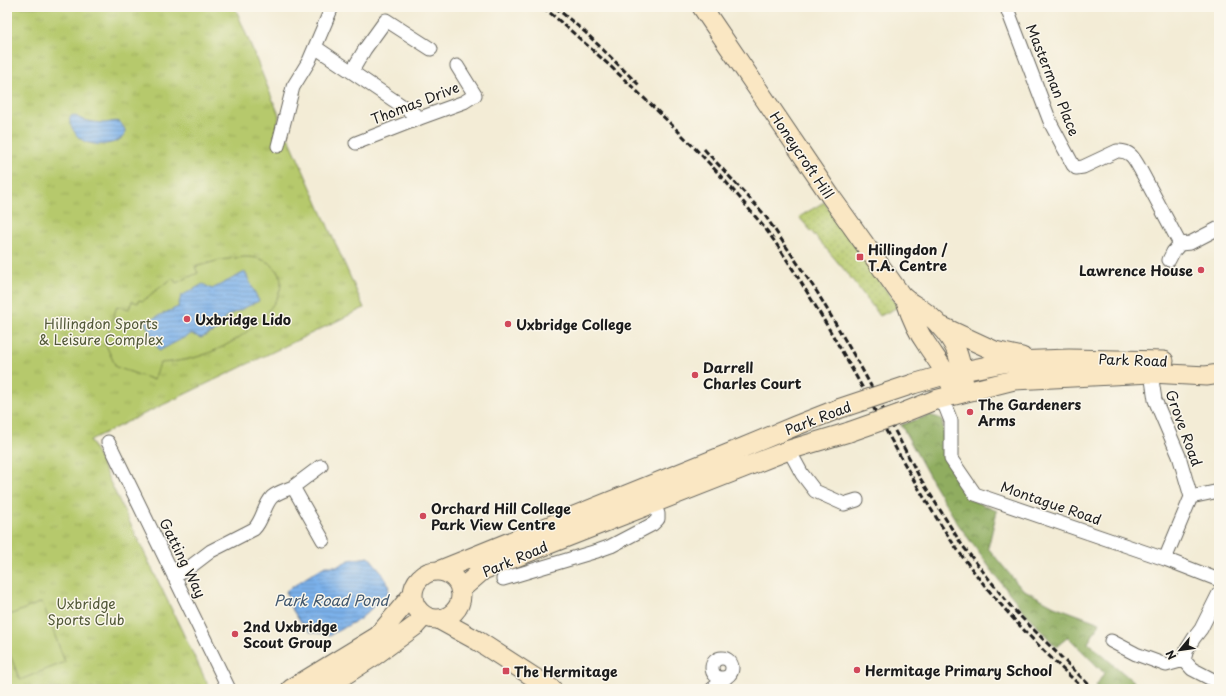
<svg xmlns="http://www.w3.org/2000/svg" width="1226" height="696" viewBox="0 0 1226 696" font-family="'Playpen Sans',sans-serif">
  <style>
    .grass { fill: url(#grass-tufts); stroke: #697244 }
    .forest { fill: url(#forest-crowns); stroke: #56643e }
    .garden { fill: url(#garden-dots); stroke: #697244 }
    .pitch { fill: #b6c96c; stroke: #697244 }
    .water { fill: url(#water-rules); stroke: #4c6683 }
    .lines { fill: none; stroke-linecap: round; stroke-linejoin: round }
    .street-casing { stroke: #67655d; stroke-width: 15 }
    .secondary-casing { stroke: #67655d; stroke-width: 21 }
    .street { stroke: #fff; stroke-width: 13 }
    .secondary { stroke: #fae7c3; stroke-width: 19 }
    .rail { stroke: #1c1c1c; stroke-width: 3; stroke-dasharray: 6 3; stroke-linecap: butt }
    .secondary-bridge-casing { stroke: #67655d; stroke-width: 21; stroke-linecap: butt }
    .secondary-bridge { stroke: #fae7c3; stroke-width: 19 }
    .poi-dot { fill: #d1495b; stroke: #fbf7ec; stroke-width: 1.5 }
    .labels { text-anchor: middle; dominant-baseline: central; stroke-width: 3; stroke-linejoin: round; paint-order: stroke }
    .street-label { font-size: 14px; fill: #1c1c1c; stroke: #fbf7ec }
    .poi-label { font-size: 14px; font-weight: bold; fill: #1c1c1c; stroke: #fbf7ec; text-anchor: start }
    .park-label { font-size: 14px; fill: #525938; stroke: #fbf7ec }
    .water-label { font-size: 15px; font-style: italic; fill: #42586e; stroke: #fbf7ec }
  </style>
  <defs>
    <pattern id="grass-tufts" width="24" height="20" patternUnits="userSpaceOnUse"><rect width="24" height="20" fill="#b6c96c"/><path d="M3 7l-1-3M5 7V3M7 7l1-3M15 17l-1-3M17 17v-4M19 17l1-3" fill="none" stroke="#9cac5d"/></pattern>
    <pattern id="forest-crowns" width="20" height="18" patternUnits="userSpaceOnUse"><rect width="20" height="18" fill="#90ad60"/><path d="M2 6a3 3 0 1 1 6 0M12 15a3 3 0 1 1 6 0" fill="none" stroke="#758c4e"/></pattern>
    <pattern id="garden-dots" width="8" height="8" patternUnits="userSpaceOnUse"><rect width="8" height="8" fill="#b6c96c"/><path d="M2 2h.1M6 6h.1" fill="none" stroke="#9cac5d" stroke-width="1.8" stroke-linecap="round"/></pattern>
    <pattern id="water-rules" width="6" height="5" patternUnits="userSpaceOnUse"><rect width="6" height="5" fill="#7bb1ea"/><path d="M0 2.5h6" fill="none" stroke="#648fbd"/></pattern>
  </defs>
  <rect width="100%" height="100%" fill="#fbf7ec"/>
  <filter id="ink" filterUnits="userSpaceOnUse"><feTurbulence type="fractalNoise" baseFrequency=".025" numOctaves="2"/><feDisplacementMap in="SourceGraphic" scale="8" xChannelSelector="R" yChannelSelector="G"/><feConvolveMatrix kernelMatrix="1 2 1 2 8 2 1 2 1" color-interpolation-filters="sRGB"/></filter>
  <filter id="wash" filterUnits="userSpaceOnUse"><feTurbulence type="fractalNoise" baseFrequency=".012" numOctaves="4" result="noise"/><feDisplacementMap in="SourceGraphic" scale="16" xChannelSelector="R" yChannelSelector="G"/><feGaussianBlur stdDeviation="0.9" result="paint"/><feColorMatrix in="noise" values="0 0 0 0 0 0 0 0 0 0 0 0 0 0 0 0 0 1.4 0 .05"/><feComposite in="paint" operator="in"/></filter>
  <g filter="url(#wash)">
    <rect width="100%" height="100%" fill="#f3ecd6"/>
    <!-- grass -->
    <path class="grass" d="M7,7h228l44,108 -2,21 12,2 75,170 -274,132 120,249h-203z"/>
    <!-- forest -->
    <path class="forest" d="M930,415l12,4 6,43 21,37 28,12 -9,37 33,40 33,18 46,17 -12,20 54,46h-42l-4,-3 8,-13 -36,-36 -12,10 -29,-32 -29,-36 -40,-55 -25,-41 -32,-58z"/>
    <!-- garden -->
    <path class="garden" d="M824,202l74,105 -18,9 -33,-43 -48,-56z"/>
    <!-- pitch -->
    <path class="pitch" d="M244,257c12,0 22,2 31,11 22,23 -22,61 -40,72 -25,15 -46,21 -75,23l-6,17 -38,-13 -11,-24 12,-37 12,3 3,-8 6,2 1,-3 4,1 12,-10 18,-13 3,5 22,-10 -3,-6 25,-7z
      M42,602l23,60 -45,18 -13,-33v-31z"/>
    <!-- water -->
    <path class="water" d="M73,115c4,1 5,3 8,4 5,2 18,4 23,4 6,0 10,-3 16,-1 1,2 4,5 5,8 2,12 -22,16 -31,14 -8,-1 -16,-5 -20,-13 -3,-5 -5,-8 -4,-14z
      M245,272l14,29 -34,16 -3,11 -21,10 -10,-4 -32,17 -14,-29 33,-15 3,-11 22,-12 9,5z
      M369,557l11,13 9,15 -1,8 -28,26 -30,16 -20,-3 -11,-12 -9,-14 -4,-15 21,-14 18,-11h13l11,-6z"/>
  </g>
  <g filter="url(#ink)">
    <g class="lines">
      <!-- street casing -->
      <g class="street-casing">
        <path id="street" d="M1008,7v4l43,113 22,41 3,3 7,-1 34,-16c13,-1 17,7 23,18l40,75
          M315,47l105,71
          M352,71l13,-22 21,-29 45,29
          M356,143l64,-25 44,-16 11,-7 -18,-29
          M278,146l15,-59 16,-26 23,-54
          M1169,260l4,-8 7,-8 10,-1 29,-15
          M1151,373l4,27 24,56 12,41 -26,62
          M935,400l10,6 6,15v38l24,35 190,65 54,21
          M108,442l5,9 116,238
          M789,450l13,24 13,17 29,13 13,-4
          M293,487l28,-21
          M1191,497l28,-6
          M174,577l12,-7 25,-19 43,-22c9,-9 10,-24 18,-32 6,-5 14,-7 21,-10l30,53
          M503,579l94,-28 14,-5 42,-22 5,-5v-5l-4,-11
          M1219,593l-18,36 -7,9 -7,11 -3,11 8,9 27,14
          M1111,641l25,13 30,11 18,-5
          M712 668a10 10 0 1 1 20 0a10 10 0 1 1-20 0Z
          M712,689l15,-12"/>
      </g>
      <!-- secondary casing -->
      <g class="secondary-casing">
        <path id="secondary" d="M702,7l129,190 70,98c7,8 17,11 25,18 13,10 27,26 32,42 4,12 5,25 7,37
          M906,301c5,16 11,30 21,44 9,14 19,25 24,40
          M941,326l54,25 27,6
          M913,384l35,-10 65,-13 56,-2 95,2
          M900,414l35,-14 79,-20 137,-7 55,3 13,-2
          M413 595a24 24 0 1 1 48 0a24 24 0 1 1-48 0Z
          M438,571l292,-118 65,-27 43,-17
          M460,590l23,-20 288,-113 18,-7 60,-18
          M438,619l40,22 74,48
          M291,689l87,-53 34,-41
          M323,689l51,-33 41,-30 9,-10"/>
      </g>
      <!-- street -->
      <use href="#street" class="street"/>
      <!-- secondary -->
      <use href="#secondary" class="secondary"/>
      <!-- rail -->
      <path class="rail" d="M543,7c47,39 90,80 133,122 27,27 53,55 77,85 8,9 15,18 22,28 31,46 59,95 86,143 31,56 60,112 96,164 37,52 80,97 127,140
        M555,7l30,25 55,54
        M704,149l60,65 53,78 45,77 58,109 42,67 50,63 81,81"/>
      <!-- secondary-bridge casing -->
      <g class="secondary-bridge-casing">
        <path id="secondary-bridge" d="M838,409l75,-25
          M849,432l51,-18"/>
      </g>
      <!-- secondary-bridge -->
      <use href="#secondary-bridge" class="secondary-bridge"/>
    </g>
  </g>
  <!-- markers -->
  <g class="poi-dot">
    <rect x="856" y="253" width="8" height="8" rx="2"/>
    <circle cx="1201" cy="270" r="4"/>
    <circle cx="187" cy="319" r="4"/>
    <circle cx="508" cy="324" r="4"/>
    <circle cx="695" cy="375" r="4"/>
    <circle cx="970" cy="412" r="4"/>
    <circle cx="423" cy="516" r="4"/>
    <circle cx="235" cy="634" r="4"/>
    <circle cx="857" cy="670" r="4"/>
    <rect x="502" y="667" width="8" height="8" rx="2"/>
  </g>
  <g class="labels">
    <!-- street labels -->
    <g class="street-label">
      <text transform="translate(1053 80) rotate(68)">Masterman Place</text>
      <text transform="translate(415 103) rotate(-21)">Thomas Drive</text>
      <text transform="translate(802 155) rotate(56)">Honeycroft Hill</text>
      <text transform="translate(1133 360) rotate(2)">Park Road</text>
      <text transform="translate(818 418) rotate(-21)">Park Road</text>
      <text transform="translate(1184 428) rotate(70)">Grove Road</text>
      <text transform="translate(1051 503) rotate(19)">Montague Road</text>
      <text transform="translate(183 558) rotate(64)">Gatting Way</text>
      <text transform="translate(515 559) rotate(-23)">Park Road</text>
    </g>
    <!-- poi labels -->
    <g class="poi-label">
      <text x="868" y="249">Hillingdon /<tspan x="868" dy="16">T.A. Centre</tspan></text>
      <text x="1193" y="270" text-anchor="end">Lawrence House</text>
      <text x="195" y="319">Uxbridge Lido</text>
      <text x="516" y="324">Uxbridge College</text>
      <text x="703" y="367">Darrell<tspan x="703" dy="16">Charles Court</tspan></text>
      <text x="978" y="404">The Gardeners<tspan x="978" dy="16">Arms</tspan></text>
      <text x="431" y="508">Orchard Hill College<tspan x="431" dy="16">Park View Centre</tspan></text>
      <text x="243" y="626">2nd Uxbridge<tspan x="243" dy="16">Scout Group</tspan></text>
      <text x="865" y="670">Hermitage Primary School</text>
      <text x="514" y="671">The Hermitage</text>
    </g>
    <!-- park labels -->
    <g class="park-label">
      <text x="101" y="323">Hillingdon Sports<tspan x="101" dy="16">&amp; Leisure Complex</tspan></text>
      <text x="86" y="603">Uxbridge<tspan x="86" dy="16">Sports Club</tspan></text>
    </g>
    <!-- water labels -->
    <g class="water-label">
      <text x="331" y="599">Park Road Pond</text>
    </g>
  </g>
  <!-- margin -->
  <rect width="1226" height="696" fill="none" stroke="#fbf7ec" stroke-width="24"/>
  <!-- north arrow -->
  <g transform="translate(1180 650) rotate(241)" stroke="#fbf7ec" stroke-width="3" paint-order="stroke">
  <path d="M0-3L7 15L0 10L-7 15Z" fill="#1c1c1c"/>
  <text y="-6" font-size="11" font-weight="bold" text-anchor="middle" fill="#1c1c1c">N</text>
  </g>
</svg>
